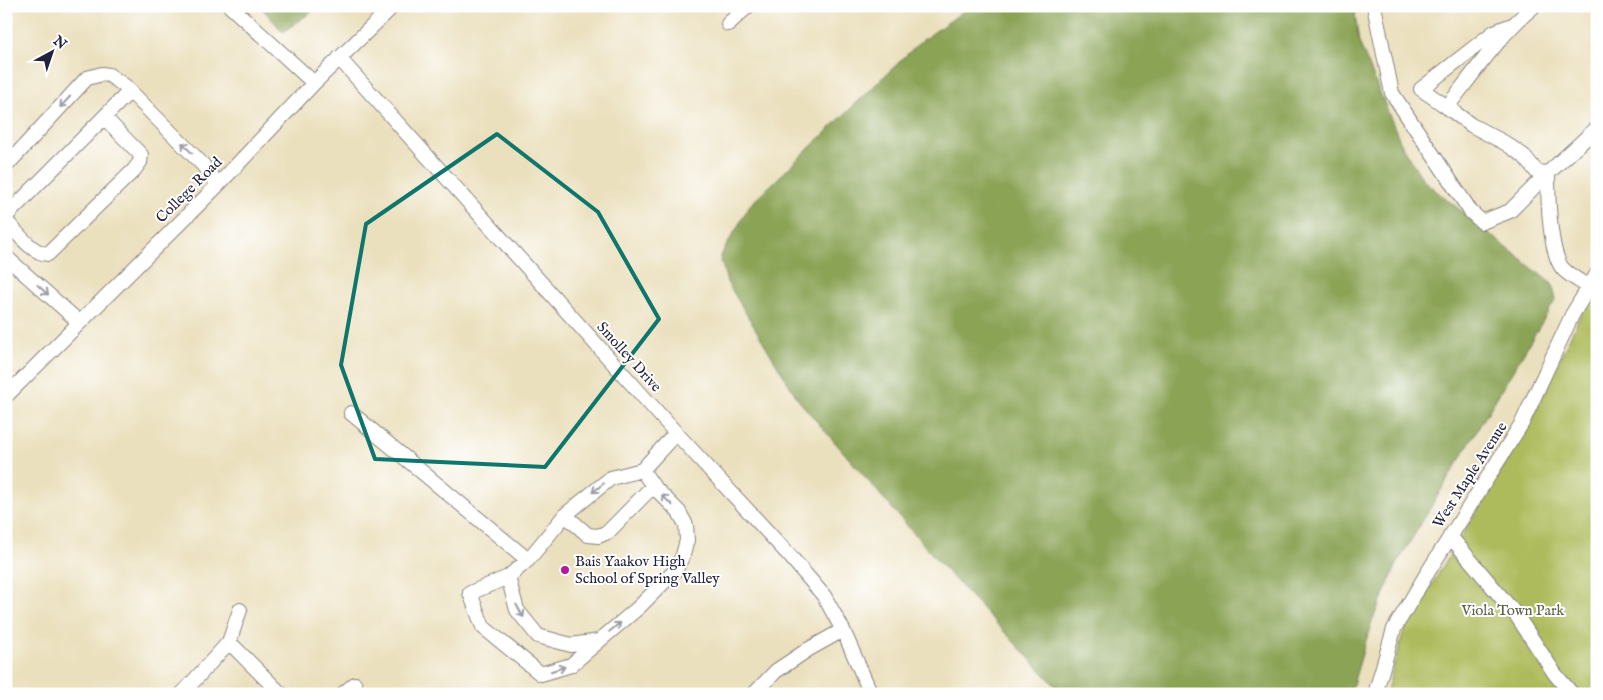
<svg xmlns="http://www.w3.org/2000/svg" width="1603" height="700" viewBox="0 0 1603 700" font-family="'IM FELL English',serif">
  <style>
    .green { fill: #aebb5c; stroke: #686e4c }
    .forest { fill: #8aa354; stroke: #566248 }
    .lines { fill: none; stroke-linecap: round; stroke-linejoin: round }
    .minor-casing { stroke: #86817c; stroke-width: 16 }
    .minor { stroke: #fff; stroke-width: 14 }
    .oneway { stroke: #9c9ca7 }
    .marked { fill: none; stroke: #0f766e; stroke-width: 4; stroke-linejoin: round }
    .poi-dot { fill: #b5179e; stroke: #fff; stroke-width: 2 }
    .labels { text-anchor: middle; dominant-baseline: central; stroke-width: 4; stroke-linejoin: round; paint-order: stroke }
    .street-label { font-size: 15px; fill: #22223b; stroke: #fff }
    .poi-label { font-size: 15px; fill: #22223b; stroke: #fff; text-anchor: start }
    .park-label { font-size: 15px; fill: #5a5f48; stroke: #fff }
  </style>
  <rect width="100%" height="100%" fill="#fff"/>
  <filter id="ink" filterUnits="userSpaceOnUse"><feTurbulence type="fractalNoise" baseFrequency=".02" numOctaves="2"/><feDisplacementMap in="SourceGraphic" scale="10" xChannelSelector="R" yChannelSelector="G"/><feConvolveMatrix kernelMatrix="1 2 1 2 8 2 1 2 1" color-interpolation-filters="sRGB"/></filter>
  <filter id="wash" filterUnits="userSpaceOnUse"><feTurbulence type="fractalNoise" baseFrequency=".0096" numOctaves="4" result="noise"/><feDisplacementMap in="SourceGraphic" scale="20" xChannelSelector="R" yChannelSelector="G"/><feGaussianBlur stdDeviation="1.12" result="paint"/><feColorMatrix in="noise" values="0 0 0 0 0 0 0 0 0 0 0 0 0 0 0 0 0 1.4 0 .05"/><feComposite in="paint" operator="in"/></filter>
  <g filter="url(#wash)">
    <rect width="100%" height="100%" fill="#ebe0be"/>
    <!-- green -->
    <path class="green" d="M1597,279v415h-211l18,-64 125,-204z"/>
    <!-- forest -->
    <path class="forest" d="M260,6h99l-3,3 -39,-1 -34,24z
      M971,6h383l5,36 44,106 21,33 128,103 4,15 -158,263 -26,59 -22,73h-287l-120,-127 -144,-166 -72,-119 -7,-25 30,-52 170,-163z"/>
  </g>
  <g filter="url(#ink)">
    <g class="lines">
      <!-- minor casing -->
      <g class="minor-casing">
        <path id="minor" d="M230,6l84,77
          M1374,6l18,87 79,119 11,10 28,-11 38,-38
          M1534,6c-34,28 -60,67 -87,101l24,18 34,18 19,13 13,16 11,1
          M728,24l20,-18
          M339,58l337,375 113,122 35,41 19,34 28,64
          M1447,107l-26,-18 73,-57 18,-7
          M6,166l81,-88 15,-4 7,1 16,11 78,79 15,20
          M6,216l124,-125
          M6,221c11,11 26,33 42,33l86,-84 6,-8 1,-7 -37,-38
          M6,257l73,65
          M1589,287c-8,-5 -19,-11 -26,-18 -14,-16 -15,-75 -15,-96l49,-45
          M6,396l212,-211 96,-102 79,-77
          M351,413l177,147
          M642,470l11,16 26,26 7,13 1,15 -4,15 -8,16 -37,37 -39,33 -28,4 -33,-9 -21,-26 -9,-33 20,-17 37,-45 46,-37 31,-8 34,-37
          M565,515l23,20 10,1 10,-4 45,-46
          M1450,536l67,80 38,58 17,20
          M508,577l-38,16 13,34 58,47 30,-9 28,-24
          M229,642l52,52
          M182,694l47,-52 11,-32
          M343,694l12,-10
          M754,694l22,-23 33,-22 34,-19
          M1375,694l19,-65 32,-54 96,-152 50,-108 25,-41"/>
      </g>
      <!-- minor -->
      <use href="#minor" class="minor"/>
    </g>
    <!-- one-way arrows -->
    <defs><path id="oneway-shaft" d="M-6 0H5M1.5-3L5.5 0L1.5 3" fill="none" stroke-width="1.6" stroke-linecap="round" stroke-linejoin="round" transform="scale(1.25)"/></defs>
    <g class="oneway">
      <use href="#oneway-shaft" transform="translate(65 102) rotate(133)"/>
      <use href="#oneway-shaft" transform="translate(187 148) rotate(-134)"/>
      <use href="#oneway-shaft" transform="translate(43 290) rotate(42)"/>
      <use href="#oneway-shaft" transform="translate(598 488) rotate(141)"/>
      <use href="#oneway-shaft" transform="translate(667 500) rotate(-136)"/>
      <use href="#oneway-shaft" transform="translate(520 611) rotate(60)"/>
      <use href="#oneway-shaft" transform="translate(615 627) rotate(-39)"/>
      <use href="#oneway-shaft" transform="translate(558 669) rotate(-17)"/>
    </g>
  </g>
  <!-- marked area -->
  <path class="marked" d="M497,134l101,78 61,107 -114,148 -170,-8 -34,-94 25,-141z"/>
  <!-- markers -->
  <circle class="poi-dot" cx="565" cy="570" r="5"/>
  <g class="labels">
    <!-- street labels -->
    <g class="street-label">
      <text transform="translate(189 190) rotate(-45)">College Road</text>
      <text transform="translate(629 357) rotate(48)">Smolley Drive</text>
      <text transform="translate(1470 475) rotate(-57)">West Maple Avenue</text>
    </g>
    <!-- poi labels -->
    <g class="poi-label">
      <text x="575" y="561">Bais Yaakov High<tspan x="575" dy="17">School of Spring Valley</tspan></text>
    </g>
    <!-- park labels -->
    <g class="park-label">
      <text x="1513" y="610">Viola Town Park</text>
    </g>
  </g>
  <!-- margin -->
  <rect width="1603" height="700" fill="none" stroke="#fff" stroke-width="25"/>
  <!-- north arrow -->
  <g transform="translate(52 52) rotate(40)" stroke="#ffffff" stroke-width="4" paint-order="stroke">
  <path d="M0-4L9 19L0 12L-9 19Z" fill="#22223b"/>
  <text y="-8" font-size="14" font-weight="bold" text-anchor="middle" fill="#22223b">N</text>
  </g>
</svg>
